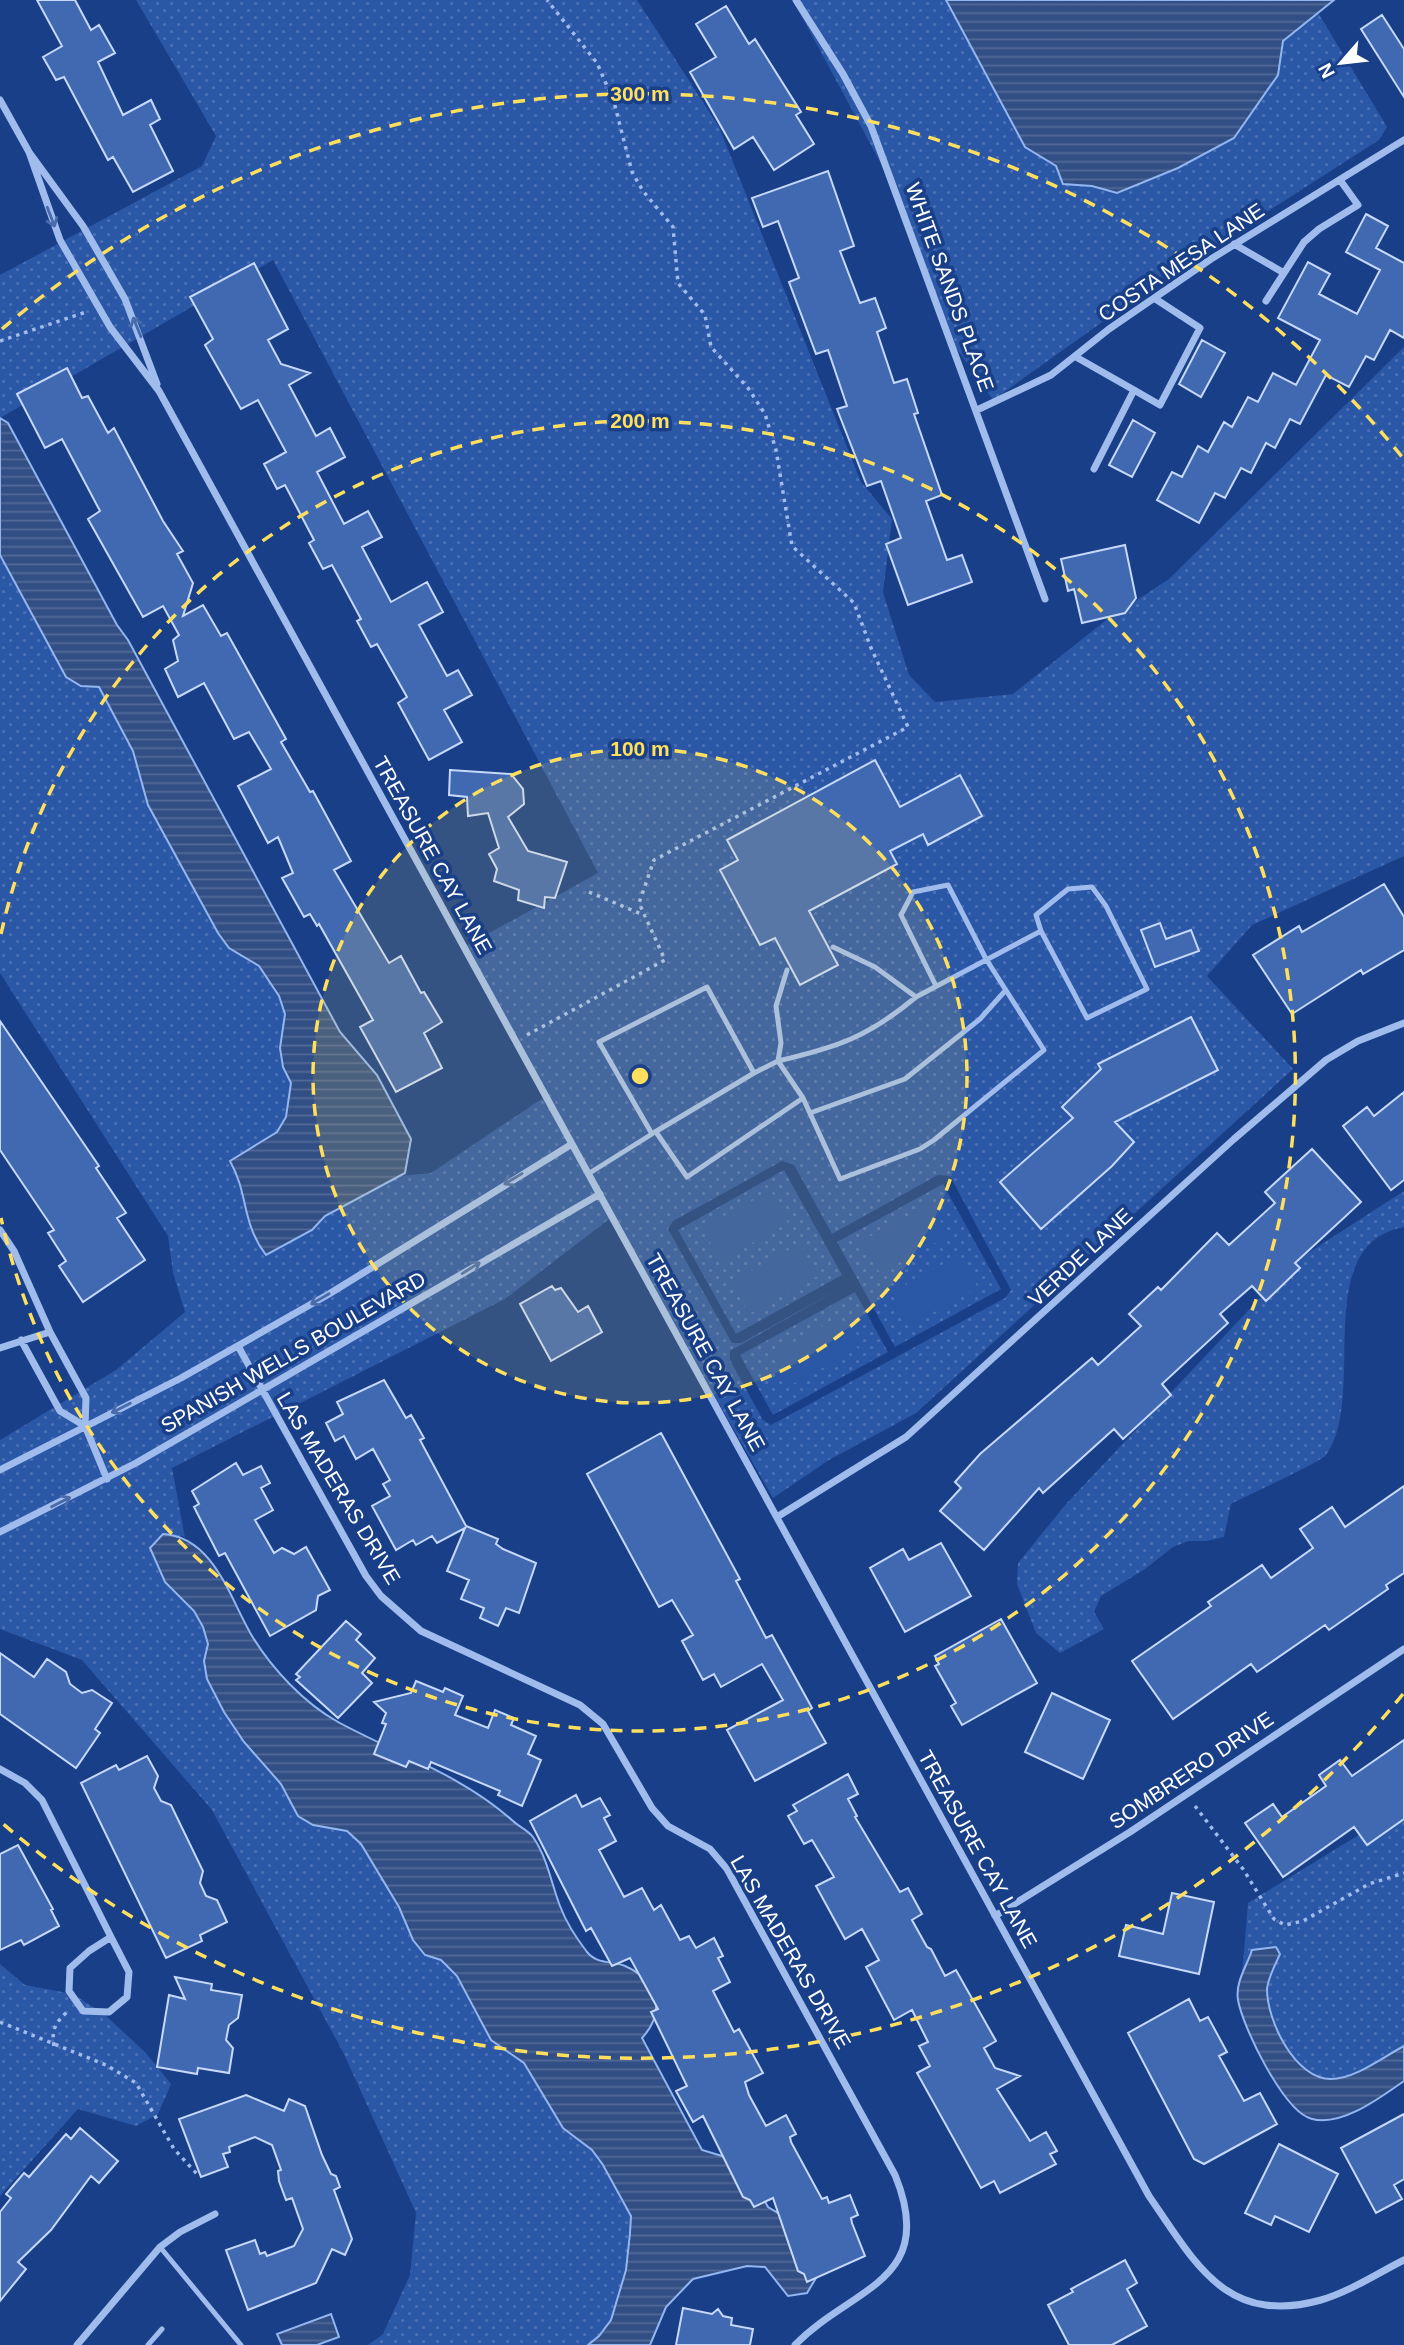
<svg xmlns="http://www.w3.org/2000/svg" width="1404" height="2345" viewBox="0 0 1404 2345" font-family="Arial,sans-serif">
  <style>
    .green { fill: url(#green-dots); fill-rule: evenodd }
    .pitch { fill: #2b57a7 }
    .water { fill: url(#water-rules); stroke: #93b6f0; stroke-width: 2 }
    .building { fill: #4169b2; stroke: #c6d9fa; stroke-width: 2 }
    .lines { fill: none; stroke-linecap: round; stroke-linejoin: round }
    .path { stroke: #a0bced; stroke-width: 3.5; stroke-dasharray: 3.5 5; stroke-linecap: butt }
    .service { stroke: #a0bced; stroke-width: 5 }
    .minor { stroke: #a0bced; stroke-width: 7 }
    .oneway { stroke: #486bab }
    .ring { fill: none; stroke: #ffdf5d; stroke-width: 3.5; stroke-dasharray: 12 9 }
    .labels { text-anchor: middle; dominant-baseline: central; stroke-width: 7; stroke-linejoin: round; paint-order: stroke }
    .street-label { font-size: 21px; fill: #fff; stroke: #183f88 }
    .centre { fill: #ffdf5d; stroke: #183f88; stroke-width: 3.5 }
    .ring-label { font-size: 21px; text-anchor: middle; font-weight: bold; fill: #ffdf5d; stroke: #183f88; stroke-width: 7; stroke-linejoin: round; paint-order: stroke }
  </style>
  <defs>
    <pattern id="green-dots" width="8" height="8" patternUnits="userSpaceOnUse" patternTransform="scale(1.75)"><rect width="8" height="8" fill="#2b57a7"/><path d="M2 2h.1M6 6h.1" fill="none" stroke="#4b70b4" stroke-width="1.8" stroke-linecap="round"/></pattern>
    <pattern id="water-rules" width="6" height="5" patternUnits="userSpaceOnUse" patternTransform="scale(1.75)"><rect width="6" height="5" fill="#324f85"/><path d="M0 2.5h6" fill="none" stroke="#516997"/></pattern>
  </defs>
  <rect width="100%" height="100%" fill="#183f88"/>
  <!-- green -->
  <path class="green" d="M136,0h501l82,127 142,355 31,37 -9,73 26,83 26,27 78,-8 92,-73 64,-42 235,-232v509l-152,69 -45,51 86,93 -377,344 -87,47 -56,38 -161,-281 -107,82 -333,169 13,70 -4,-3 -16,47 29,29 9,16 5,17 -4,17 3,18 26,48 48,57 17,33 15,8 34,6 14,13 38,63 14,33 12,15 16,5 16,16 34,64 33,23 39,65 29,22 11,15 28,51 -1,17 -4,37 -15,50 -12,16 -11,9h-220l15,-11 27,-59 6,-62 -72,-159 -132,-244 -130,-150 -82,-31v-189l116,-70 69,-58 -12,-39 -5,-37 -168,-263v-418l66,122 15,9 17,1 35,64 15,54 70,128 11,15 30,18 20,30 6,18 -5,34 3,19 8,16 -5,34 -9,15 -47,29c19,34 11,61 36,94l46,-25 13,-14 74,-40 32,-3 112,-75 -81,-150 136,-75 -325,-613 -273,158v-143l202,-109 14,-30zM782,1161l12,4 38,69 106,-59 12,1 61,114 -6,8 -234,127 -8,-5 -33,-60v-9l118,-67 -107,59h-9l-64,-114 5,-8z
    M793,0h153l79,147 31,19 7,18 29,2 25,7 61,-25 56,-30 44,-63 5,-34 34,-30 70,116 -8,13 -215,138 -171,122 -46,-65 -47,-136z
    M784,1170l58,105 -106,59 -58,-104z
    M943,1184l58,105 -106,58 -58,-105z
    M1404,1191v36c-96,18 -35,169 -78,228 -5,7 -80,41 -95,49l-7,33 -17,4h-18l-16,6 -28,22 -44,27 -7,16 10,17 -44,24 -24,-20 -19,-49 1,-21 48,-59 228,-242z
    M855,1292l33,60 -115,63 -33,-60z
    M1404,1807v239c-21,11 -49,33 -73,33 -36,0 -64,-58 -64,-89 1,-12 8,-25 12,-36l-27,-4 -10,25 6,-72z
    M0,1964l25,21 48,9 31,20 41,38 26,32 -13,30 -22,12 -58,-17 -78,87z"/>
  <!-- pitch -->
  <path class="pitch" d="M771,1191l17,32 -68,38 -18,-33z
    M931,1203l17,33 -68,37 -18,-32z
    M800,1244l18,32 -69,38 -18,-33z
    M960,1255l18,33 -69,38 -18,-33z
    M840,1316l18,33 -69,37 -17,-32z"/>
  <!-- water -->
  <path class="water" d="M946,0h388l-51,41 -5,34 -44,63 -56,30 -61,25 -25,-7 -29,-2 -7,-18 -31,-19z
    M0,418l8,5 109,202 11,15 212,392 37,43 34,64 -6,34 -80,43 -13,14 -46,25c-25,-33 -17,-60 -36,-94l47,-29 9,-15 5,-34 -8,-16 -3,-19 5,-34 -6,-18 -20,-30 -30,-18 -11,-15 -70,-128 -15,-54 -34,-64 -18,-1 -15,-9 -66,-122z
    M163,1534c51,3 67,65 89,102 20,33 52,67 86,86 59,32 124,53 175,99 6,6 15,9 20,16 15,22 18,46 27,69 6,16 17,33 27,46 11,13 24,8 38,14 34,15 41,46 17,72l60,112 33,10 14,13 19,34 30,18 18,53 -9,15 -19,3 -23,-29 -18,-1 -54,13 -27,28 -16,38h-62l11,-9 12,-16 15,-50 4,-37 1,-17 -28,-51 -11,-15 -29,-22 -39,-65 -33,-23 -34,-64 -16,-16 -16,-5 -12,-15 -14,-33 -38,-63 -14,-13 -34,-6 -15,-9 -17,-32 -37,-42 -20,-30 -17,-33 -3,-18 4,-17 -5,-17 -9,-16 -29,-29 -15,-34z
    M1276,1947l4,7c-5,11 -12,24 -13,35 0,32 28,90 64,90 24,0 52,-22 73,-33v35c-23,16 -62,46 -92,38 -28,-7 -69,-91 -74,-119 -3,-18 9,-34 14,-50z
    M331,2314l8,23 -22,8h-35l-5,-11z"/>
  <!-- building -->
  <path class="building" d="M37,0h38l16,30 8,-5 16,28 -17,9 25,53 28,-15 9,19 -10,6 23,46 -40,21 -20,-35 -5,3 -44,-83 -8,3 -13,-23 19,-11z
    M726,6l23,38 6,-5 46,73 -5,3 18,29 -40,26 -21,-33 -19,12 -44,-77 26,-15 -20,-33z
    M1382,15l22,34v48l-43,-68z
    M828,171l26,75 -14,5 20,52 15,-5 11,30 -9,4 17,51 13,-4 11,34 -4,1 28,81 -16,6 21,59 15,-5 10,27 -64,23 -22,-61 15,-6 -20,-57 -14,5 -30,-77 10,-3 -19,-56 -12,4 -27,-72 10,-4 -21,-57 -15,6 -11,-29z
    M1366,214l22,12 -12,22 28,15v75l-14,-8 -16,30 -8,-4 -17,31 -23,-12 -26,49 -10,-5 -15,29 -9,-5 -15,30 -10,-5 -16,30 -10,-5 -16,30 -42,-23 15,-28 10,5 16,-31 10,6 16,-30 8,5 16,-30 10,5 15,-29 23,12 24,-45 -42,-22 30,-56 22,12 -11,20 38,20 23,-44 -34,-18z
    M254,263l34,66 -20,11 13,24 29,9 -21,12 27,51 14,-8 15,29 -28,15 27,52 24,-13 14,26 -20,10 29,55 36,-20 16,30 -24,13 28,51 11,-6 14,25 -28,15 18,32 -33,18 -31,-57 9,-6 -30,-53 -6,3 -14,-26 4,-2 -29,-54 -9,4 -14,-26 5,-3 -29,-55 -8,4 -13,-25 22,-12 -28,-52 -17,9 -36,-64 8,-6 -23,-42z
    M1202,340l23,13 -24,44 -22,-13z
    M67,368l15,30 6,-2 20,37 6,-5 49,93 20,30 -6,3 16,29 -10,33 20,-11 18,31 6,-3 59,106 -5,3 29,50 3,-1 38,70 -17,9 55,93 12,-7 20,37 3,-1 18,30 -18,11 18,35 -46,24 -36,-65 13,-7 -54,-96 -2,2 -7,-12 -6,3 -22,-39 11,-5 -15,-36 -10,6 -30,-57 33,-17 -22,-37 -15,7 -30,-56 -26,14 -13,-28 13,-8 -5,-21 6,-5 -16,-29 -20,11 -55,-98 12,-8 -38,-72 -17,9 -28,-54z
    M1133,420l22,13 -23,44 -23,-12z
    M1125,545l11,53 -11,15 -43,10 -8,-34 -6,2 -7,-32z
    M875,760l25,47 60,-32 22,41 -54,29 -5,-11 -33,17 7,13 -88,47 29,54 -38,20 -25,-47 -15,7 -40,-75 18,-10 -11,-20z
    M450,770l61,4 12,15 1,15 -16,13 20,34 39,11 -12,36 -10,-1 -1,11 -26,-8 1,-10 -25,-9 3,-12 -8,-15 10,-6 -11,-35 -20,3 -1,-19 -18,-2z
    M1384,884l20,33v33l-41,24 -2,-4 -69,44 -39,-59 46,-29 3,6z
    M1160,923l6,16 25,-9 8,21 -44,16 -14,-37z
    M1191,1017l27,53 -103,52 19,20 -22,24 -71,63 -41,-47 73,-64 -11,-11 39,-38 -3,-5z
    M0,1021l99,145 -3,2 30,45 -9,5 28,42 -62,42 -24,-36 7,-5 -18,-28 6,-3 -54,-80z
    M1404,1092v88l-13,10 -48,-64 24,-19 7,9z
    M1312,1149l49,53 -66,61 5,5 -34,33 -14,-15 -32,28 8,9 -66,61 9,11 -48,44 -9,-10 -71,64 -4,-5 -55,62 -44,-39 21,-23 -6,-6 25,-28 112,-96 6,7 43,-39 -12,-12 29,-27 3,3 56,-57 12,12 46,-42 -10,-11z
    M552,1286l3,4 6,-2 17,24 10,-6 14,26 -51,29 -31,-57z
    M384,1380l22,38 5,-3 13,23 -4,2 46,86 32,13 -2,5 7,5 33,14 -17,50 -13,-5 -8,18 -18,-8 4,-10 -23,-9 8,-19 -22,-9 18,-43 -28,15 -5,-7 -16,9 -3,-5 -17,10 -24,-44 18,-10 -7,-12 7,-4 -17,-31 -17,10 -12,-23 -9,5 -9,-18 17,-9 -6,-12z
    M661,1433l79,146 -4,2 30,57 6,-3 40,73 -4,3 18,32 -71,38 -28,-51 56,-30 -21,-36 -41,23 -7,-13 -11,6 -21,-39 11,-6 -21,-35 -13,7 -72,-133z
    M236,1463l7,12 18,-9 9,17 -9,5 12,22 -18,10 19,33 8,-5 12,6 12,-7 24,43 -12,6 -2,14 -46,26 -45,-83 -6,3 -25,-49 5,-3 -7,-13z
    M1404,1486v87l-18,12 2,4 -59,41 -4,-5 -68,47 -6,-8 -78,55 -41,-58 79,-55 -3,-4 54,-37 9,13 42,-30 -13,-19 32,-22 13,20z
    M941,1543l30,53 -66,36 -35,-64 33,-19 6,11z
    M1001,1619l36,64 -75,42 -11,-19 5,-3 -21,-37 4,-2 -4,-8z
    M346,1621l15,13 -5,6 19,18 -13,15 10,10 -34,35 -42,-38 4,-3 -4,-3z
    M0,1653l34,24 13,-18 19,13 4,12 12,9 10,-3 20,13 -17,26 5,4 -24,35 -76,-54z
    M416,1681l27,11 2,-4 18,8 -8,19 33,13 7,-18 19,8 -3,7 25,11 -8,18 13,6 -19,46 -24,-11 2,-4 -69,-29 -3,7 -19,-8 -3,6 -32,-13 12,-30 -4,-1 4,-10 -12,-11 37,-9z
    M1052,1693l58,27 -27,59 -58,-27z
    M1404,1740v79l-37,26 -13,-18 -71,50 -38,-54 28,-19 9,13 44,-31 -7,-11 21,-15 12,16z
    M147,1756l11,20 -4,12 7,13 10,4 32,66 -3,12 6,13 11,4 10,22 -27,13 2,6 -36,17 -85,-175 35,-18 3,5z
    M848,1774l10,20 -10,5 9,17 -2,1 45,75 8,-4 14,26 -10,6 15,27 4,2 14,27 11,-6 40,71 -12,7 11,20 25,8 -23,13 33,52 16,-9 11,19 -7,3 6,10 -56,29 -6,-12 -13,7 -64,-115 13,-7 -11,-20 9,-4 -16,-32 -18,10 -28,-53 13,-7 -17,-31 -17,10 -29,-53 18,-9 -22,-37 -8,4 -16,-28 9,-5 -4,-6z
    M576,1795l6,12 18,-9 10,17 -6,3 12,23 -17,9 25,47 18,-9 12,22 7,-5 19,35 9,-4 7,12 18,-10 9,18 -5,2 12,24 -17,9 21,41 5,-3 24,44 -18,9 4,13 17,31 20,-11 10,19 -6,3 1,5 31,57 5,-2 2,6 21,-8 8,20 -7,3 1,5 13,33 -58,26 -3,-8 -6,-3 -25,-73 -19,9 -4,-7 -7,-3 -40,-81 -10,6 -17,-31 11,-5 -36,-74 7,-3 -28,-51 -18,8 -21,-38 -5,3 -56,-110z
    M18,1845l35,64 -2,1 8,16 -35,19 -3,-5 -21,10v-96z
    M1172,1893l42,9 -15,72 -80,-18 7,-31 37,9z
    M175,1977l37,7 -1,6 31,5 -4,23 -9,7 -3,15 7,8 -4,25 -31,-5 -1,6 -40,-7 12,-72 16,4z
    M1189,1999l11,22 8,-4 19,35 -8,4 25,45 16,-8 17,31 -73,40 -10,-5 -66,-126z
    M246,2095l38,16 5,-12 16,7 17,49 9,19 5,2 4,11 -6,3 18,49 -7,16 -13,-6 -16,34 -68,27 -22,-60 29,-10 5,14 5,-2 2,4 27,-10 9,-17 -11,-31 -6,2 -7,-19 -1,-10 3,-1 -9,-25 -17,-8 -26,10 1,5 -7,2 5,13 -27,10 -22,-58z
    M1404,2114v65l-10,6 8,14 -26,14 -35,-65z
    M80,2128l38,33 -19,22 -8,-7 -40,54 -33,32 8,7 -26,32v-89l11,-14 -5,-4 18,-21 5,4 37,-43 5,5z
    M1279,2144l59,30 -29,58 -34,-16 -4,9 -26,-12z
    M1125,2260l12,23 -10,6 20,37 -35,19h-43l-21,-40 25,-13 -2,-3z
    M683,2308l29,6 6,-5 5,7 9,2 -1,7 22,4 -3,16h-74z"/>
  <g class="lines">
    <!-- path -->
    <path class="path" d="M0,341l86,-29
      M589,892l57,24
      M527,1035l138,-75 -26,-57 15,-43 254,-133 -37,-79 -17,-45 -62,-57 -16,-96 -11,-36 -17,-26 -37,-41 -6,-32 -27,-32 -5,-56 -30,-36 -11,-19 -18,-70 -17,-39 -50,-63
      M1195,1806l48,63 31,50 11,6 18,-4 66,-37 35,-11
      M0,2022l106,43 30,18 38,66 23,25
      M54,2046c-3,-16 2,-24 13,-34"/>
    <!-- service -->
    <path class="service" d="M833,947l42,20 41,30 125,-66 -5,-16 32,-26 24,-2 14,19 41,83 -60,29 -46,-87
      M803,1098l-25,-37c60,-14 90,-24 138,-64
      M810,1113l95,-34 75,-60 25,-28
      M655,1132l99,-59
      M656,1132l31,45 116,-79 37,81 80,-30 14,-9 110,-90 -58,-91 -38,-74 -35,7 -12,23 35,71
      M588,1174l64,-40 -53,-92 108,-55 47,86 24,-12 3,-18 -5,-37 11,-36
      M160,2247l81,98
      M148,2345l14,-16"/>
    <!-- minor -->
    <path class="minor" d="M796,0l47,74 28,52 174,473
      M0,100l29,52 54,74 42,73 32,85
      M29,152l31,88 50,87 49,64 990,1805c47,68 77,130 172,104 28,-8 57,-27 83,-40
      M1234,244l50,29
      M1266,301l38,-59 15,-13 39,-24 -18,-25
      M1076,357l58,33
      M977,410l74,-35 58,-46 102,-70 193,-119
      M1094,469l40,-79 26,15 40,-77 -46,-30
      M0,1230l14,21 36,81 36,66 -1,28 22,53
      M21,1340l39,71 25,15
      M238,1346l128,230 15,20 40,35 159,74 23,19 49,84 16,18 42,23 17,20 168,306c44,107 -44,112 -100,170
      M0,1348l50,-16
      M0,1470l181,-92 148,-84 243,-150
      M777,1517l129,-80 328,-298 92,-79 32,-19 46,-18
      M0,1532l136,-69 464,-269
      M0,1769l25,14 17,17 69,137
      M995,1916l135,-84 274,-183
      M111,1937l18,35 -2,25 -18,15 -26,-1 -14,-20 1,-23 19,-17z
      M77,2345l83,-98 20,-15 35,-18"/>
  </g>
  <!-- one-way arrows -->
  <defs><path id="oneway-shaft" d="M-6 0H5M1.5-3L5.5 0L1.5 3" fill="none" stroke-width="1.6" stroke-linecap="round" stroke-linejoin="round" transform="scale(1.75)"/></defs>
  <g class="oneway">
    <use href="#oneway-shaft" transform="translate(51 217) rotate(69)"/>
    <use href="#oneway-shaft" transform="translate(137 327) rotate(-112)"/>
    <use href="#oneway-shaft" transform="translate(513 1179) rotate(149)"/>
    <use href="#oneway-shaft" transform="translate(471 1268) rotate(-32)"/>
    <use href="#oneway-shaft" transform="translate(320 1299) rotate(150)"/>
    <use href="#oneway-shaft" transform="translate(121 1408) rotate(153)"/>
    <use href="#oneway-shaft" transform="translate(61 1502) rotate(-27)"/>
  </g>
  <!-- distance rings -->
  <circle cx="640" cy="1076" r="327" fill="#ffdf5d" fill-opacity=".12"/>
  <g class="ring">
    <circle cx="640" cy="1076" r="327"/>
    <path d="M1 934A655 655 0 1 1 1 1218"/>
    <path d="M1403 1694A982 982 0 0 1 2 1823M2 329A982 982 0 0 1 1403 458"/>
  </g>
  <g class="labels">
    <!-- street labels -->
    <g class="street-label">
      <text transform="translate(1181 262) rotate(-34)">COSTA MESA LANE</text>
      <text transform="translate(950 287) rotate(70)">WHITE SANDS PLACE</text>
      <text transform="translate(433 855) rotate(61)">TREASURE CAY LANE</text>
      <text transform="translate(1080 1257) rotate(-43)">VERDE LANE</text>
      <text transform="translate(293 1352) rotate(-30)">SPANISH WELLS BOULEVARD</text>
      <text transform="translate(706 1352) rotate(61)">TREASURE CAY LANE</text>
      <text transform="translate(339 1488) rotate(59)">LAS MADERAS DRIVE</text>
      <text transform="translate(1191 1770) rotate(-34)">SOMBRERO DRIVE</text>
      <text transform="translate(978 1849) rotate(61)">TREASURE CAY LANE</text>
      <text transform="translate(791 1952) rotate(60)">LAS MADERAS DRIVE</text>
    </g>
  </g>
  <circle cx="640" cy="1076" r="10" class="centre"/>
  <g class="ring-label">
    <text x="640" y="101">300 m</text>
    <text x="640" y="428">200 m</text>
    <text x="640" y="756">100 m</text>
  </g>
  <!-- north arrow -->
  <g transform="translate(1341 63) rotate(242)" stroke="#183f88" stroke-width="5" paint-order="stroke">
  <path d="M0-5L12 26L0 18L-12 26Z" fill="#ffffff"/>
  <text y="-10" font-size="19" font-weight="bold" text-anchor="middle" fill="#ffffff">N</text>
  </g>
</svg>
